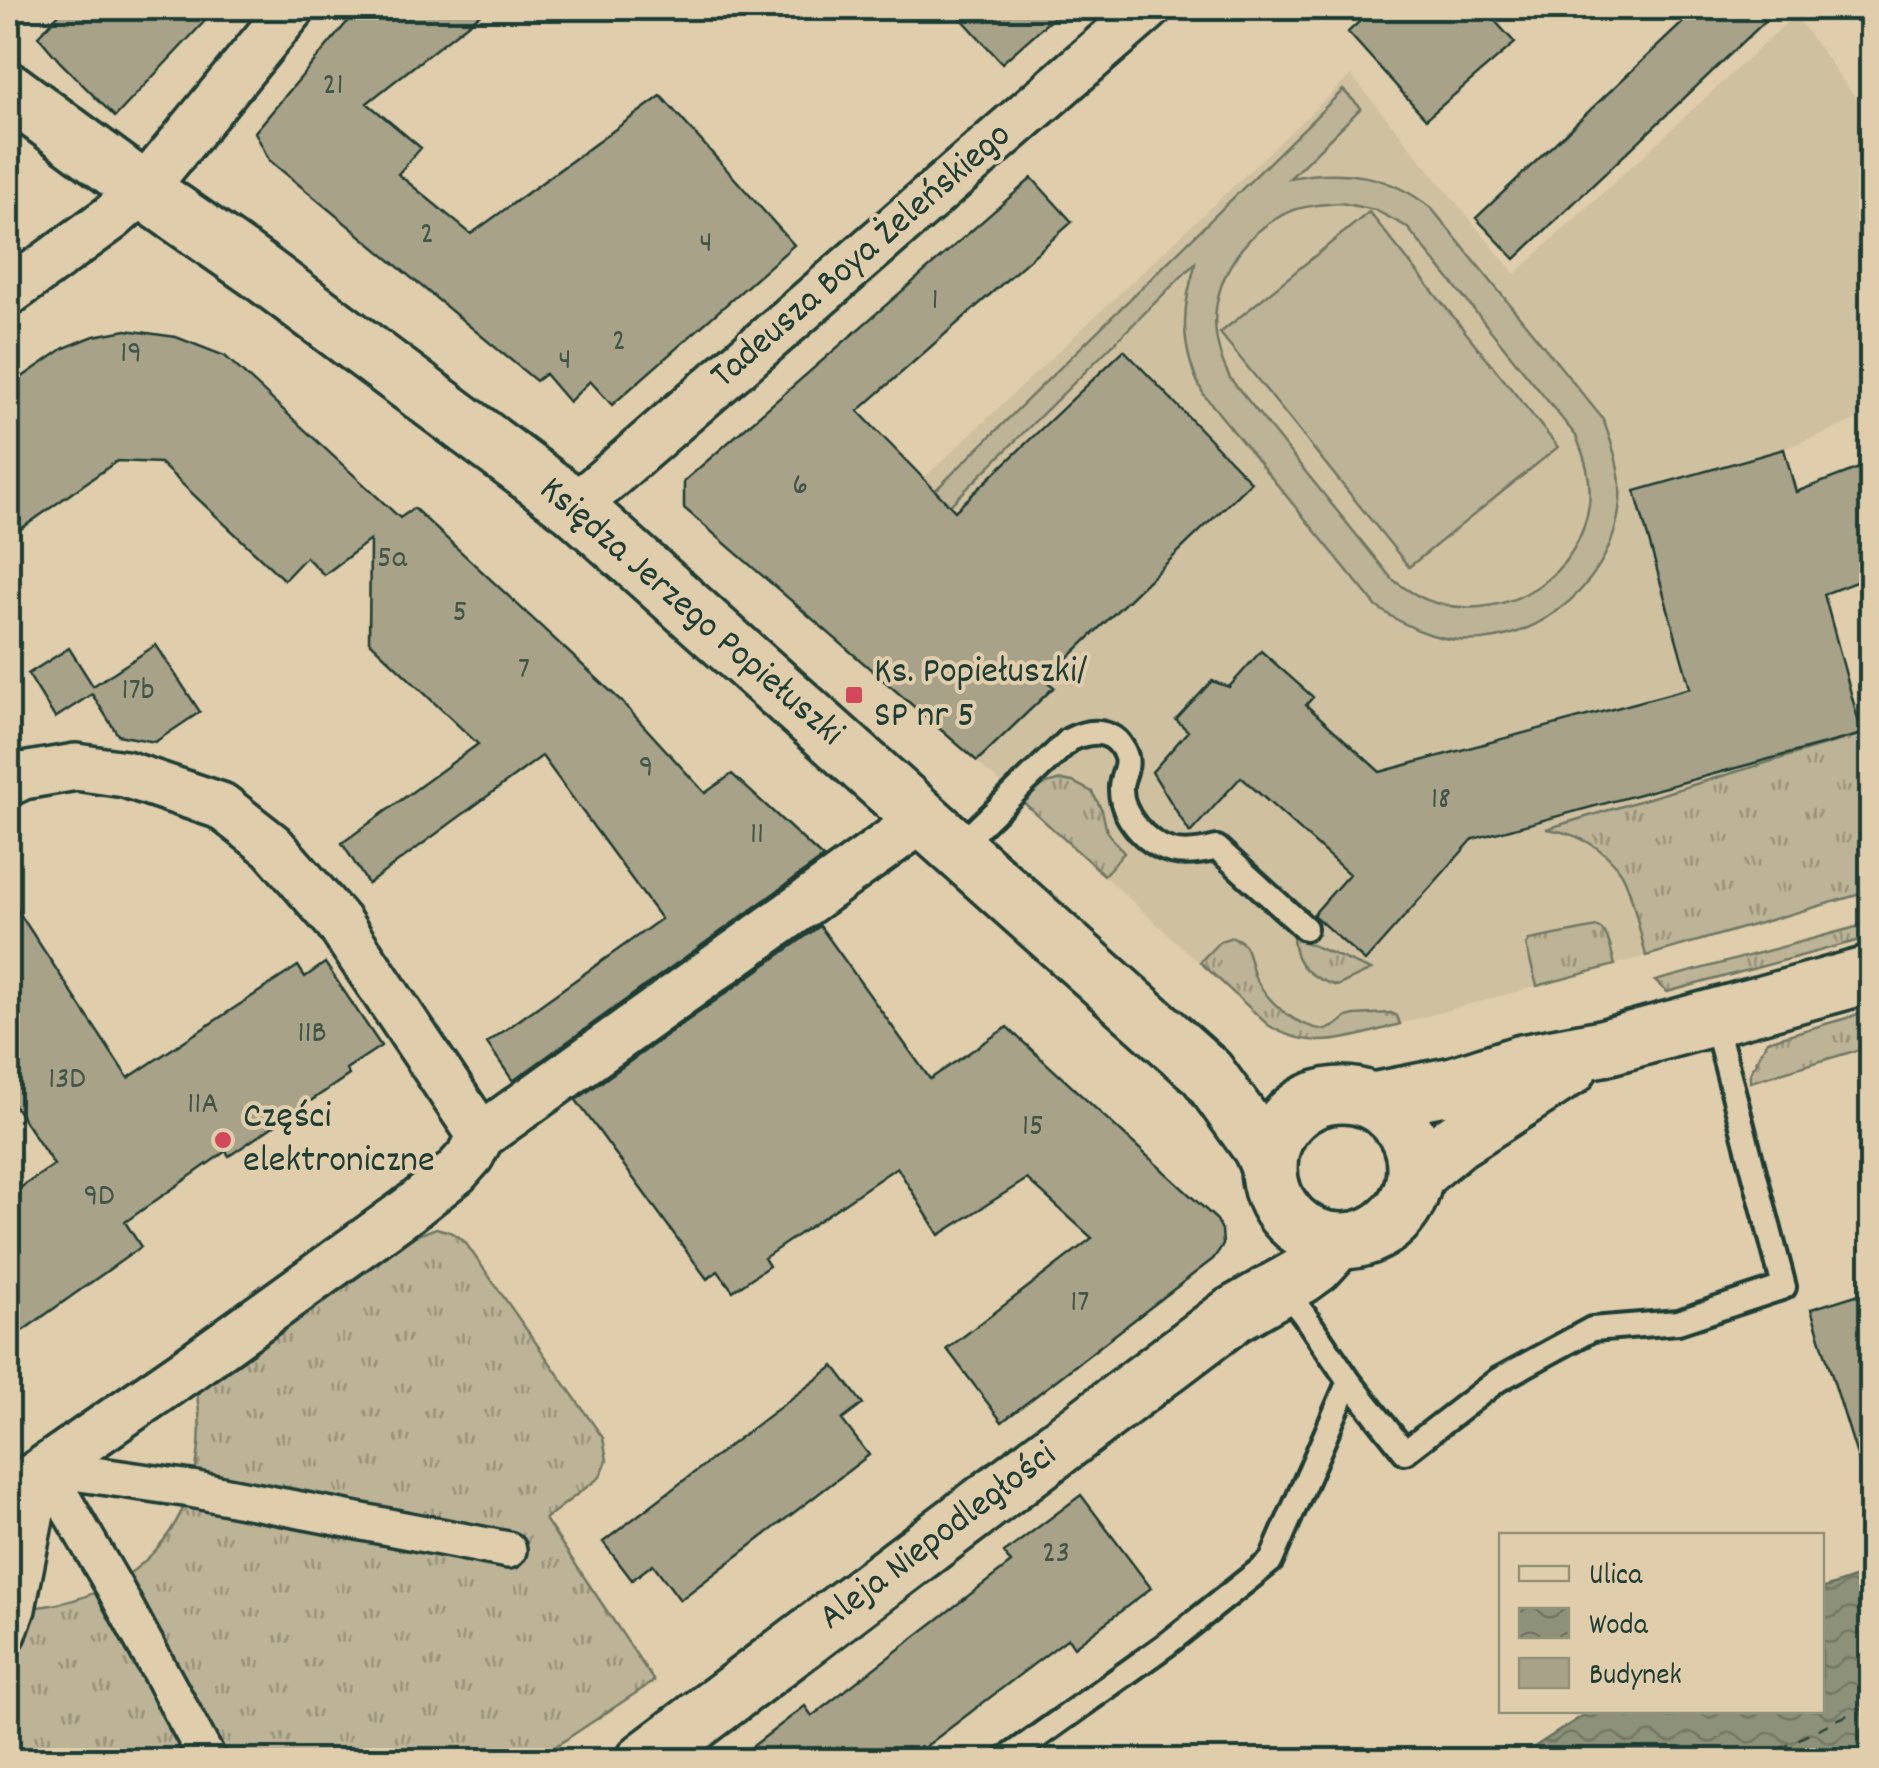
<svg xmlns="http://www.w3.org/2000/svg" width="1879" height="1768" viewBox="0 0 1879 1768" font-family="Dekko,sans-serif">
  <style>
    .built { fill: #cfc0a0 }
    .grass { fill: url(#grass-tufts); stroke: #6e7865; stroke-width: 2.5 }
    .pitch { fill: #bdb396; stroke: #6e7865; stroke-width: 2.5; fill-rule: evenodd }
    .water { fill: url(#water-waves); stroke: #626f5d; stroke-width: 2.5 }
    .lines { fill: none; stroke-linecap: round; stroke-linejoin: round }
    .ferry { stroke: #2a453b; stroke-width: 2.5; stroke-dasharray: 12 10; stroke-linecap: butt }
    .building { fill: #a7a288; stroke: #1f3d34; stroke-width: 2.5 }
    .service-casing { stroke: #1f3d34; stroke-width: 30 }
    .pedestrian-casing { stroke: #1f3d34; stroke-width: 42 }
    .minor-casing { stroke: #1f3d34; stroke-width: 52 }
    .tertiary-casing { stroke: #1f3d34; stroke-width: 62 }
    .service { stroke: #e0cdab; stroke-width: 22 }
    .pedestrian { stroke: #e0cdab; stroke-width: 35 }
    .minor { stroke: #e0cdab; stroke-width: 45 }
    .tertiary { stroke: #e0cdab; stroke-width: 55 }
    .poi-dot { fill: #d1495b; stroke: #e0cdab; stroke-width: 4 }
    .labels { text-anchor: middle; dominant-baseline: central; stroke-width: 8; stroke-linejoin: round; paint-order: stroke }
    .number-label { font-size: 32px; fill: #415649 }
    .street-label { font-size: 38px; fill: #1f3d34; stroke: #e0cdab }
    .poi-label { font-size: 38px; fill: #1f3d34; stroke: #e0cdab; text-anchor: start }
  </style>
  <defs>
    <pattern id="grass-tufts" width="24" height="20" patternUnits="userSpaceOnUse" patternTransform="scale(2.5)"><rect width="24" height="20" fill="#bdb396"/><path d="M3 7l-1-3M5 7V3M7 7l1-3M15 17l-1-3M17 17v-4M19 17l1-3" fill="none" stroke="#99937b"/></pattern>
    <pattern id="water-waves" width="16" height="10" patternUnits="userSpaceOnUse" patternTransform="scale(2.5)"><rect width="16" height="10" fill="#8e9179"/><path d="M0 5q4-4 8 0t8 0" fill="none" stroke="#737864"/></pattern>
  </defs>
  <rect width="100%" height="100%" fill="#e0cdab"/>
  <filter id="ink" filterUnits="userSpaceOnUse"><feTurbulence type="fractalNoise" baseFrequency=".01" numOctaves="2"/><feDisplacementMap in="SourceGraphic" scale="20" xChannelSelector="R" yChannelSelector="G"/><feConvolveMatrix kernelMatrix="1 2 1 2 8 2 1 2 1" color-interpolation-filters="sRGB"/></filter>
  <g filter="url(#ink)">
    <!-- built -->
    <path class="built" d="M1795,15l76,104v295l-87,35 43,157 8,41h4l32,120v124l-225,65 -303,83 -27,3 -30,-7 -18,-10 -244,-222 -123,-107 3,-5 18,-211 429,-405 164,199z"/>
    <!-- grass -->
    <path class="grass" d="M1862,734l9,33v124l-225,65c-5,-19 -15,-70 -25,-84 -17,-25 -46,-40 -75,-43z
      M1061,780l12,2 19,10 10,18 5,22 17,21 -20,22 -81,-73 20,-17z
      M1871,923v14l-204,55 -12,-11z
      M1597,927c13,5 14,26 18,38l-78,21 -11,-41 3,-5z
      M1232,937c19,5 16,24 23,40 13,26 41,50 71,53l9,-4 12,-9 7,-2 37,-2 6,3 3,8c-48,13 -86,30 -132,1l-68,-63 20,-21z
      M1293,937l78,33 -34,16c-26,-8 -43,-20 -44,-49z
      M1871,1011v35l-121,36v-8l17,-33z
      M436,1228c12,3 23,6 31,17l136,193 4,22 -7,17 -55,42 109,162 -119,79h-527v-152c125,3 208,-89 189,-214l218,-158z"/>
    <!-- pitch -->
    <path class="pitch" d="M1343,90l18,18 -71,70c52,-10 100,-4 142,31l171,210c10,28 19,52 17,82 -6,90 -101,160 -188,134 -20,-6 -38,-16 -55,-28l-173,-212c-17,-31 -23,-66 -16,-101 2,-11 6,-22 7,-31l-273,270 -15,-15zM1341,203l34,7 32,17 169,209c9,22 16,43 13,68 -9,71 -80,117 -149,100 -18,-4 -33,-14 -48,-25l-162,-201c-4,-9 -9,-18 -11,-29 -16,-57 21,-119 75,-139 15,-5 30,-6 47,-7z
      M1369,212l189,235 -149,120 -189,-234z"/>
    <!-- water -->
    <path class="water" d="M1871,1572v188h-357l76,-49 232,-1v-121z"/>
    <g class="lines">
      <!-- ferry -->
      <path class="ferry" d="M1759,1760l75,-39 38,-16"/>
    </g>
    <!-- building -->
    <path class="building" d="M65,8h152l-102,109 -55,-55 -22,-26z
      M359,8h129l-121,95 54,45 -23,26 73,60 190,-138 133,149 -182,160 -22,-24 -21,21 -24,-28 -9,7 -267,-221 -14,-28z
      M952,8h112l-62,55z
      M1374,8h109l32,35 -89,76 -78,-87z
      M1698,8h81l-264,251 -39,-41z
      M1032,178l40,44 -214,189 97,100 169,-161 127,132 -206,198 9,7 -77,74 -293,-253v-27z
      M126,330l50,7 49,19 175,162 14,-10 207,193 84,92 27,-19 91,84 -310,223 -26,-38 174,-124 -119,-163 -174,128 -26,-41 136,-99 -109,-103 1,-101 -46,35 -18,-18 -22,23 -124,-117 -43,-2 -109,77v-151l56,-39 30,-12z
      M1784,449l12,43 76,-29v113l-48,18 38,140 -389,105 -108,122 -52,-46 36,-41 -108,-97 -51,56 -38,-61 36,-41 -12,-11 36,-39 17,6 32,-36 52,46 -7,8 74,67 310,-84 -55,-197z
      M156,645l44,67 -45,30 -37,-7 -26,-41 -37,24 -27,-44 41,-26 24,38z
      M8,896l120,182 170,-112 7,11 20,-14 56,83 -35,23 3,6 -120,81 -3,-5 -101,71 16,25 -133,94v-145l46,-31 -46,-69z
      M820,926l110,153 77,-52 210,193 5,10 1,15 -10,14 -211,163 -55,-73 145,-111 -65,-59 -88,56 -42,-68 -133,91 5,8 -36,25 -15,-20 -11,8 -131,-179z
      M1872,1290v176l-11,2 -50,-159z
      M834,1366l29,38 -21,16 27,35 -189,145 -27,-36 -21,16 -29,-38z
      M1081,1495l70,93 -77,59 -6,-9 -160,122h-173l70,-54 7,10 199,-153 -7,-10z"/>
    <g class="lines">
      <!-- service casing -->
      <g class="service-casing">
        <path id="service" d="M956,849l113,-109c22,-11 48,-12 57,17 3,12 -5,20 -5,30 -1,28 24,56 50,64 15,4 31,1 46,-3l88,80
          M1283,1288l21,27 45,66 56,71 93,-72 94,-51 86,-7 106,-35 -70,-269
          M1005,1760l162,-116 104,-83 78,-180"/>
      </g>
      <!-- pedestrian casing -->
      <g class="pedestrian-casing">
        <path id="pedestrian" d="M45,1468l146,21 317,61
          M45,1468l68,117 95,175
          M8,1634l9,-25 28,-141"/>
      </g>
      <!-- minor casing -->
      <g class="minor-casing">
        <path id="minor" d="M8,293l103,-75 32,-28 149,-182
          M575,507l573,-499
          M8,783l15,-7 53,-9 49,7 96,32 51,40 66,76 143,214
          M8,1494l182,-126 217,-157 49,-39 15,-17 10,-19 442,-317"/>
      </g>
      <!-- tertiary casing -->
      <g class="tertiary-casing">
        <path id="tertiary" d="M8,90l135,100 116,81 316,236 632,566 54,75 6,14
          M1269 1168a73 73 0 1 1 146 0a73 73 0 1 1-146 0Z
          M1373,1101l81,-16 68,-22 80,-15 270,-74
          M1415,1175l41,-34 113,-73
          M645,1760l588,-445 68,-39 15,-11 22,-24"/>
      </g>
      <!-- service -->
      <use href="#service" class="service"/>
      <!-- pedestrian -->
      <use href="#pedestrian" class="pedestrian"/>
      <!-- minor -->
      <use href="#minor" class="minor"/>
      <!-- tertiary -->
      <use href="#tertiary" class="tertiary"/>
    </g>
  </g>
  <!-- markers -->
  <g class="poi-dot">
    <rect x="844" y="685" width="20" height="20" rx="5"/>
    <circle cx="223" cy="1140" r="10"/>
  </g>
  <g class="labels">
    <!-- number labels -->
    <g class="number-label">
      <text x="333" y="87">21</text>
      <text x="427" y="236">2</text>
      <text x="706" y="245">4</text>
      <text x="935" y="302">1</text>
      <text x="619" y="343">2</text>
      <text x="131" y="355">19</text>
      <text x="565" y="362">4</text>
      <text x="800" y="487">6</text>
      <text x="392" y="560">5a</text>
      <text x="460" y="614">5</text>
      <text x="524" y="671">7</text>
      <text x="138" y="692">17b</text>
      <text x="646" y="769">9</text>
      <text x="1441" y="801">18</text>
      <text x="757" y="836">11</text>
      <text x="312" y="1035">11B</text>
      <text x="67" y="1081">13D</text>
      <text x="203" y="1106">11A</text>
      <text x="1033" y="1128">15</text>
      <text x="99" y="1198">9D</text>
      <text x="1080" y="1304">17</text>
      <text x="1056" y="1555">23</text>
    </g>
    <!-- street labels -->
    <g class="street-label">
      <text transform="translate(862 257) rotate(-41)">Tadeusza Boya Żeleńskiego</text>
      <text transform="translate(690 613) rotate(41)">Księdza Jerzego Popiełuszki</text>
      <text transform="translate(939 1538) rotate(-37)">Aleja Niepodległości</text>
    </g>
    <!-- poi labels -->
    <g class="poi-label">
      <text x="874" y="673">Ks. Popiełuszki/<tspan x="874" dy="44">SP nr 5</tspan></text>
      <text x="243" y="1118">Części<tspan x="243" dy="44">elektroniczne</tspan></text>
    </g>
  </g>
  <!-- margin -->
  <rect width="1879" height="1768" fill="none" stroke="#e0cdab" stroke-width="40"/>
  <rect x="20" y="20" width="1839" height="1728" fill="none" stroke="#1f3d34" stroke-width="4" filter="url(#ink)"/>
  <!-- legend -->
  <rect x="1499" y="1533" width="325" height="180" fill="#e0cdab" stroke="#93937b" stroke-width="2.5"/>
  <rect x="1519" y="1566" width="50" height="15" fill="#e0cdab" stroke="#93937b" stroke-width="2.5"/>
  <text x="1589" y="1583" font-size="30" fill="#1f3d34">Ulica</text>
  <rect x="1519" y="1608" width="50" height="30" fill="url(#water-waves)" stroke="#93937b" stroke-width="2.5"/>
  <text x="1589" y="1633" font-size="30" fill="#1f3d34">Woda</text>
  <rect x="1519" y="1658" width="50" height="30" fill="#a7a288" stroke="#93937b" stroke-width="2.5"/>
  <text x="1589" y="1683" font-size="30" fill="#1f3d34">Budynek</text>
</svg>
